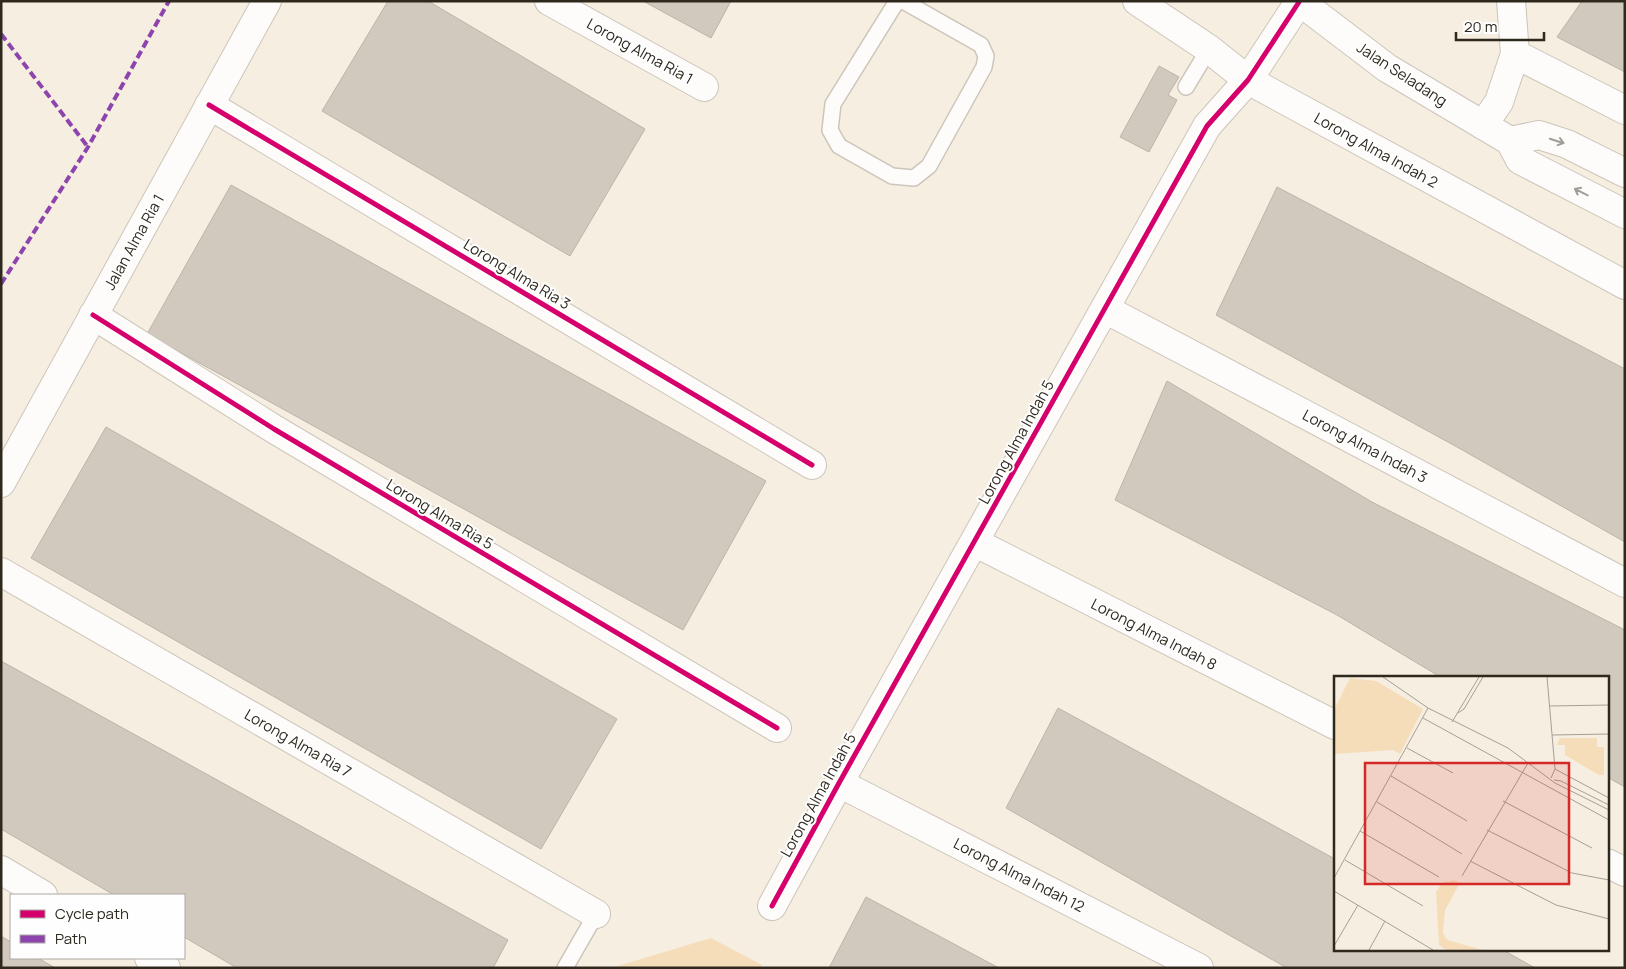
<svg xmlns="http://www.w3.org/2000/svg" width="1626" height="969" viewBox="0 0 1626 969" font-family="Manrope,sans-serif">
  <style>
    .green { fill: #f5ddb9 }
    .building { fill: #d1c9be; stroke: #bbb4a9 }
    .lines { fill: none; stroke-linecap: round; stroke-linejoin: round }
    .service-casing { stroke: #ccc5ba; stroke-width: 18 }
    .minor-casing { stroke: #ccc5ba; stroke-width: 30 }
    .tertiary-casing { stroke: #ccc5ba; stroke-width: 30 }
    .service { stroke: #fefcfa; stroke-width: 15 }
    .minor { stroke: #fefcfa; stroke-width: 28 }
    .tertiary { stroke: #fefcfa; stroke-width: 28 }
    .quiet { stroke: #8e44ad; stroke-width: 4; stroke-dasharray: 8 4; stroke-linecap: butt }
    .cycleway-casing { stroke: #fefefe; stroke-width: 8 }
    .cycleway { stroke: #d6006c; stroke-width: 5 }
    .oneway { stroke: #a09d97 }
    .labels { text-anchor: middle; dominant-baseline: central; stroke-width: 4; stroke-linejoin: round; paint-order: stroke }
    .street-label { font-size: 15px; fill: #2e281d; stroke: #fefefe }
    .inset-road { fill: none; stroke: #a69f93; stroke-width: 1 }
    .view { fill: #d62828; fill-opacity: 0.15; stroke: #d62828; stroke-width: 2.5 }
    .inset-edge { fill: none; stroke: #2e281d; stroke-width: 2.5 }
  </style>
  <rect width="100%" height="100%" fill="#f6eee1"/>
  <!-- green -->
  <path class="green" d="M711,938l51,27 -2,3h-143l1,-2z"/>
  <!-- building -->
  <path class="building" d="M388,1h40l217,128 -75,127 -248,-145z
    M643,1h88l-20,37z
    M1582,1h43v71l-68,-35z
    M1159,66l20,11 -11,18 9,5 -28,52 -29,-15z
    M231,185l535,296 -83,149 -536,-296z
    M1277,187l348,182v173l-168,-95 -241,-132z
    M1167,381l205,121 253,128v157l-18,-10v-99h-165l-105,-63 -222,-115z
    M106,427l511,292 -76,130 -510,-291z
    M1,661l507,279 -15,28h-256l-53,-31v-42h-70l-113,-66z
    M1058,708l277,151v91h168l32,18h-248l-281,-160z
    M866,897l133,71h-170z
    M1,936l10,6v16h27l17,10h-54z"/>
  <g class="lines">
    <!-- service casing -->
    <g class="service-casing">
      <path id="service" d="M897,1l-64,103 -3,26 9,16 53,30 22,2 15,-12 55,-99 2,-11 -5,-11 -78,-44
        M1186,87l23,-38
        M565,968l31,-54"/>
    </g>
    <!-- minor casing -->
    <g class="minor-casing">
      <path id="minor" d="M549,1l155,86
        M1137,1l72,48 39,31 377,205
        M1515,54l110,56
        M209,105l603,360
        M1483,125l16,-23 16,-48 -4,-53
        M1105,309l520,274
        M93,315l181,114 503,299
        M1,483l266,-482
        M974,542l361,183
        M1,572l595,342
        M839,783l360,185
        M1607,863l18,9
        M1,870l42,25
        M772,906l67,-123 368,-657 41,-46 51,-78
        M149,958l17,10"/>
    </g>
    <!-- tertiary casing -->
    <g class="tertiary-casing">
      <path id="tertiary" d="M1299,1l88,67 123,73 10,19 105,54
        M1510,141l29,-6 28,9 58,29"/>
    </g>
    <!-- service -->
    <use href="#service" class="service"/>
    <!-- minor -->
    <use href="#minor" class="minor"/>
    <!-- tertiary -->
    <use href="#tertiary" class="tertiary"/>
    <!-- quiet -->
    <path class="quiet" d="M1,34l87,113
      M1,284l87,-137 81,-146"/>
    <!-- cycleway casing -->
    <g class="cycleway-casing">
      <path id="cycleway" d="M209,105l603,360
        M93,315l181,114 503,299
        M772,906l67,-123 368,-657 41,-46 51,-78"/>
    </g>
    <!-- cycleway -->
    <use href="#cycleway" class="cycleway"/>
  </g>
  <!-- one-way arrows -->
  <defs><path id="oneway-shaft" d="M-6 0H5M1.5-3L5.5 0L1.5 3" fill="none" stroke-width="1.6" stroke-linecap="round" stroke-linejoin="round" transform="scale(1.25)"/></defs>
  <g class="oneway">
    <use href="#oneway-shaft" transform="translate(1557 141) rotate(18)"/>
    <use href="#oneway-shaft" transform="translate(1581 192) rotate(-153)"/>
  </g>
  <g class="labels">
    <!-- street labels -->
    <g class="street-label">
      <text transform="translate(640 51) rotate(29)">Lorong Alma Ria 1</text>
      <text transform="translate(1402 74) rotate(33)">Jalan Seladang</text>
      <text transform="translate(1376 150) rotate(29)">Lorong Alma Indah 2</text>
      <text transform="translate(134 242) rotate(-61)">Jalan Alma Ria 1</text>
      <text transform="translate(517 274) rotate(31)">Lorong Alma Ria 3</text>
      <text transform="translate(1016 442) rotate(-61)">Lorong Alma Indah 5</text>
      <text transform="translate(1365 446) rotate(28)">Lorong Alma Indah 3</text>
      <text transform="translate(440 514) rotate(31)">Lorong Alma Ria 5</text>
      <text transform="translate(1154 634) rotate(27)">Lorong Alma Indah 8</text>
      <text transform="translate(298 743) rotate(30)">Lorong Alma Ria 7</text>
      <text transform="translate(818 795) rotate(-61)">Lorong Alma Indah 5</text>
      <text transform="translate(1019 875) rotate(27)">Lorong Alma Indah 12</text>
    </g>
  </g>
  <!-- overview -->
  <g transform="translate(1334 676)">
    <rect width="275" height="275" fill="#f6eee1"/>
    <path d="M16,2l26,3 47,28 -23,45 -7,-4 -59,4v-44zM226,62h37v9h7v28h-5l-34,-20v-10h-8zM120,204l6,3 -15,27 -2,23 4,7 36,10h-37l-7,-5 -3,-53 6,-9z" fill="#f5ddb9"/>
    <path class="inset-road" d="M49,1l45,31 80,40 47,35 54,27M213,1l8,92 -4,9M216,30l59,-1M124,37l6,-4 19,-32M89,42l186,102M118,46l27,-45M218,59l57,-1M73,72l46,25M221,93l54,29M57,100l76,45M220,104l7,1 48,24M169,125l89,47M43,126l85,52M153,154l85,43 37,7M26,155l79,46M11,184l78,46M136,185l86,44 53,14M128,200l66,-113M0,202l94,-170M0,215l99,59M0,270l24,-41M35,274l16,-29"/>
    <path class="view" d="M31,87h204v121h-204z"/>
    <rect width="275" height="275" class="inset-edge"/>
  </g>
  <!-- border -->
  <rect width="1626" height="969" fill="none" stroke="#2e281d" stroke-width="5"/>
  <!-- legend -->
  <rect x="10" y="894" width="175" height="65" fill="#fefefe" stroke="#aba8a4"/>
  <rect x="20" y="910" width="25" height="8" fill="#d6006c" stroke="#aba8a4"/>
  <text x="55" y="919" font-size="15" fill="#2e281d">Cycle path</text>
  <rect x="20" y="935" width="25" height="8" fill="#8e44ad" stroke="#aba8a4"/>
  <text x="55" y="944" font-size="15" fill="#2e281d">Path</text>
  <!-- scale -->
  <path d="M1456 32v8h88v-8" fill="none" stroke="#2e281d" stroke-width="2.5"/>
  <text x="1464" y="32" font-size="15" fill="#2e281d" stroke="#fefefe" stroke-width="4" paint-order="stroke">20 m</text>
</svg>
